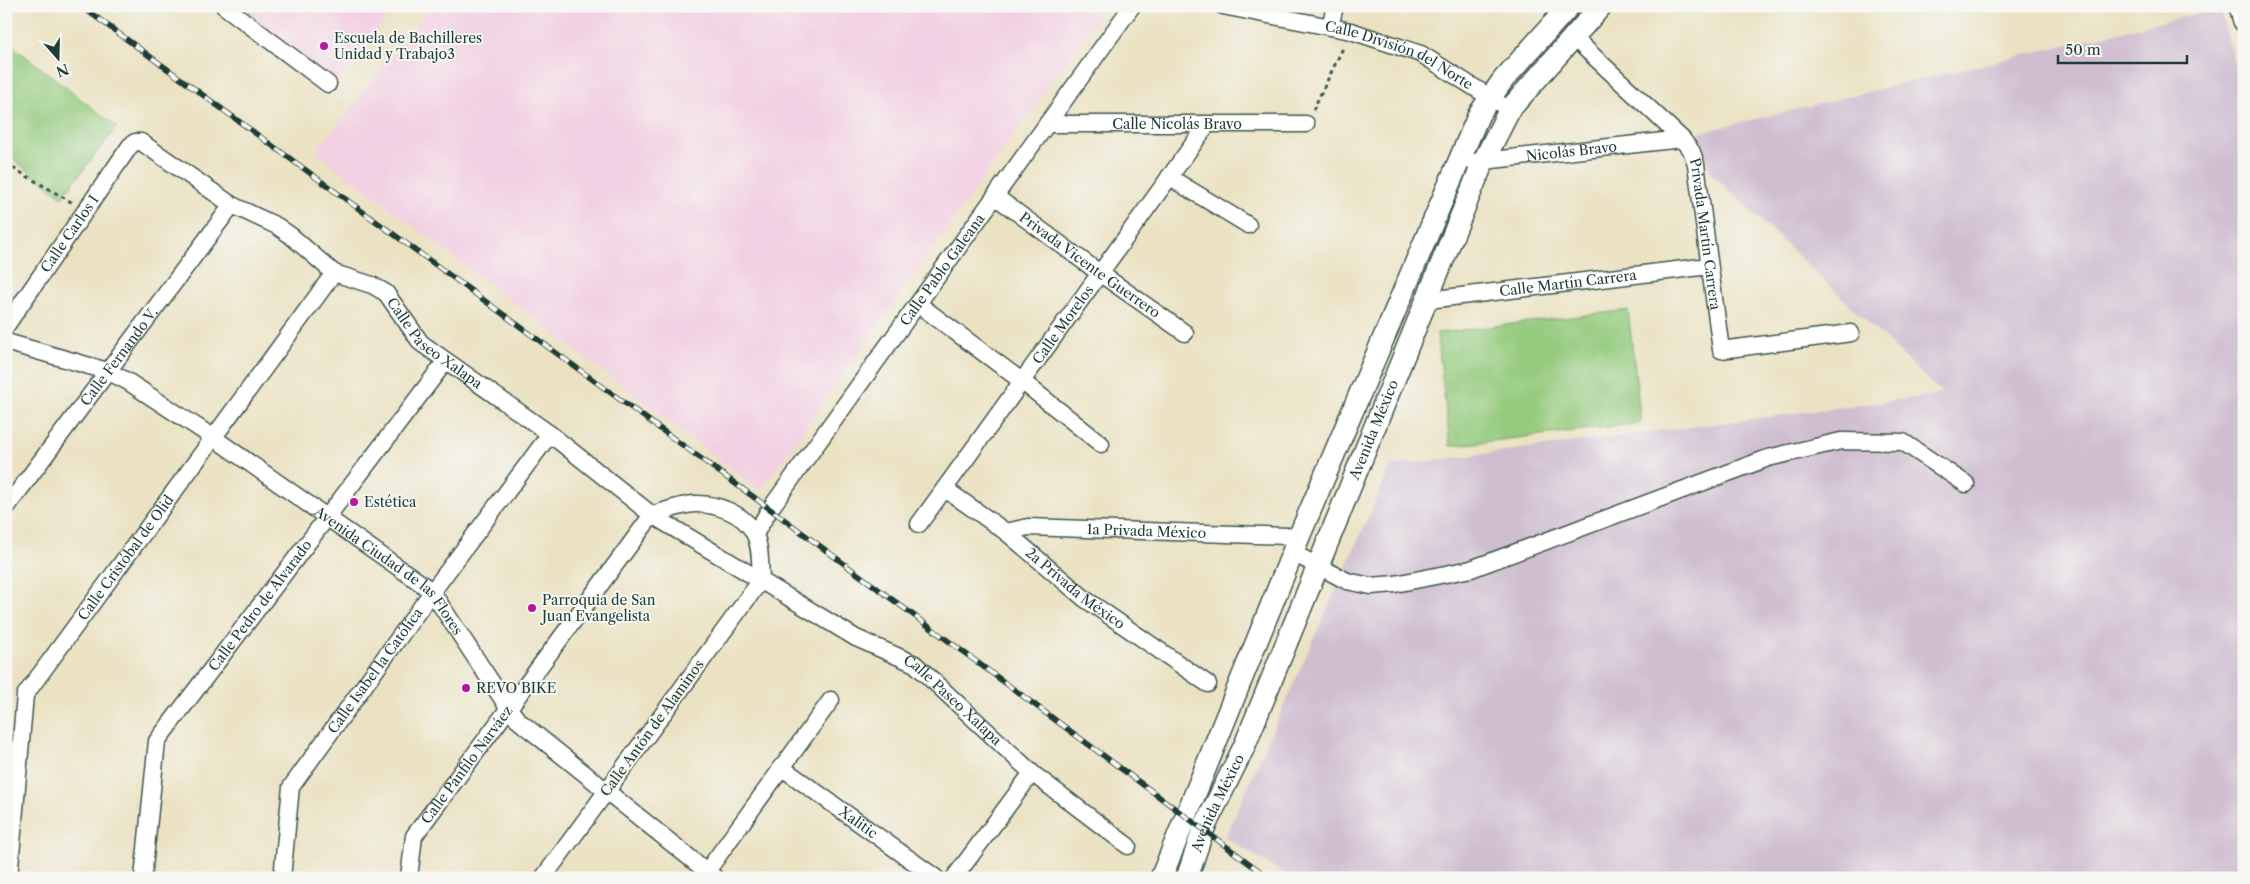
<svg xmlns="http://www.w3.org/2000/svg" width="2250" height="884" viewBox="0 0 2250 884" font-family="'Libre Caslon Text',serif">
  <style>
    .built { fill: #f2cfe2 }
    .industrial { fill: #cfbdd0 }
    .green { fill: #94cb7e; stroke: #5a8459 }
    .lines { fill: none; stroke-linecap: round; stroke-linejoin: round }
    .minor-casing { stroke: #3e5649; stroke-width: 19 }
    .major-casing { stroke: #3e5649; stroke-width: 24 }
    .path { stroke: #3e5649; stroke-width: 3; stroke-dasharray: 4 4; stroke-linecap: butt }
    .minor { stroke: #fff; stroke-width: 16 }
    .major { stroke: #fff; stroke-width: 21 }
    .rail-casing { stroke: #1f3d34; stroke-width: 5.5 }
    .rail { stroke: #f6f6f2; stroke-width: 4; stroke-dasharray: 11; stroke-linecap: butt }
    .poi-dot { fill: #b5179e; stroke: #f6f6f2; stroke-width: 2 }
    .labels { text-anchor: middle; dominant-baseline: central; stroke-width: 4; stroke-linejoin: round; paint-order: stroke }
    .poi-label { font-size: 14px; fill: #1f3d34; stroke: #f6f6f2; text-anchor: start }
    .street-label { font-size: 14px; fill: #1f3d34; stroke: #f6f6f2 }
  </style>
  <rect width="100%" height="100%" fill="#f6f6f2"/>
  <filter id="ink" filterUnits="userSpaceOnUse"><feTurbulence type="fractalNoise" baseFrequency=".02" numOctaves="2"/><feDisplacementMap in="SourceGraphic" scale="10" xChannelSelector="R" yChannelSelector="G"/><feConvolveMatrix kernelMatrix="1 2 1 2 8 2 1 2 1" color-interpolation-filters="sRGB"/></filter>
  <filter id="wash" filterUnits="userSpaceOnUse"><feTurbulence type="fractalNoise" baseFrequency=".0096" numOctaves="4" result="noise"/><feDisplacementMap in="SourceGraphic" scale="20" xChannelSelector="R" yChannelSelector="G"/><feGaussianBlur stdDeviation="1.12" result="paint"/><feColorMatrix in="noise" values="0 0 0 0 0 0 0 0 0 0 0 0 0 0 0 0 0 1.4 0 .05"/><feComposite in="paint" operator="in"/></filter>
  <g filter="url(#wash)">
    <rect width="100%" height="100%" fill="#ebe2c3"/>
    <!-- built -->
    <path class="built" d="M229,6h166l-59,80z
      M431,6h646l20,12 -337,473 -444,-339z"/>
    <!-- industrial -->
    <path class="industrial" d="M2220,8l24,93v777h-953l-66,-41 166,-371 552,-72 -232,-221 -14,-40z"/>
    <!-- green -->
    <path class="green" d="M6,41l111,86 -55,70 -56,-43z
      M1628,310l13,113 -191,23 -13,-113z"/>
  </g>
  <g filter="url(#ink)">
    <g class="lines">
      <!-- minor casing -->
      <g class="minor-casing">
        <g id="minor">
          <path d="M224,6l104,78"/>
          <path id="s1" d="M1223,6l128,25 70,23 78,49"/>
          <path d="M1330,27l5,-21"/>
          <path id="s2" d="M1573,37l109,102 10,13 4,12 25,186 130,-17"/>
          <path id="s3" d="M1047,124h259"/>
          <path id="s4" d="M1474,162l208,-23"/>
          <path d="M1169,177l79,48"/>
          <path id="s5" d="M996,197l105,77 84,59"/>
          <path id="s6" d="M1428,300l281,-34"/>
          <path d="M918,304l105,78 78,62"/>
          <path id="s7" d="M6,326l124,-180 5,-4h6l91,63 45,21 13,9 44,38 38,12 14,8 35,50 129,91 102,81 204,123 59,26 117,109 96,73"/>
          <path id="s8" d="M6,342l101,29 20,10 87,57 208,146 10,8 8,12 69,105 10,12 196,157"/>
          <path id="s9" d="M945,489l61,43 79,67 123,85"/>
          <path id="s10" d="M6,508l226,-303"/>
          <path id="s11" d="M919,524l288,-399"/>
          <path id="s12" d="M1006,532l22,-5 261,9"/>
          <path id="s13" d="M755,534l15,-25 362,-503"/>
          <path d="M1293,553l54,28 24,5 24,-2 76,-15 297,-111 73,-17 62,1 63,42"/>
          <path id="s14" d="M781,767l155,111"/>
          <path id="s15" d="M9,878l16,-183 309,-422"/>
          <path id="s16" d="M143,878l14,-137 288,-379"/>
          <path id="s17" d="M282,878l9,-91 141,-195 118,-158"/>
          <path id="s18" d="M409,878l5,-42 238,-321c13,-4 28,-10 42,-11 21,-1 50,9 60,29 7,13 6,32 7,47l-218,298"/>
          <path d="M702,878l129,-178"/>
          <path d="M954,878l78,-105"/>
        </g>
      </g>
      <!-- major casing -->
      <g class="major-casing">
        <g id="major">
          <path d="M2240,6l4,15"/>
          <path d="M1161,878l140,-346 178,-418 24,-34 66,-74"/>
          <path id="s19" d="M1187,878l16,-48 41,-83 239,-585 27,-53 91,-103"/>
        </g>
      </g>
      <!-- path -->
      <path class="path" d="M1313,110l31,-64
        M6,164l67,39"/>
      <!-- minor -->
      <use href="#minor" class="minor"/>
      <!-- major -->
      <use href="#major" class="major"/>
      <!-- rail casing -->
      <g class="rail-casing">
        <path id="rail" d="M81,6l689,503 499,369"/>
      </g>
      <!-- rail -->
      <use href="#rail" class="rail"/>
    </g>
  </g>
  <!-- markers -->
  <g class="poi-dot">
    <circle cx="324" cy="46" r="5"/>
    <circle cx="354" cy="502" r="5"/>
    <circle cx="532" cy="608" r="5"/>
    <circle cx="466" cy="688" r="5"/>
  </g>
  <g class="labels">
    <!-- poi labels -->
    <g class="poi-label">
      <text x="334" y="38">Escuela de Bachilleres<tspan x="334" dy="16">Unidad y Trabajo3</tspan></text>
      <text x="364" y="502">Estética</text>
      <text x="542" y="600">Parroquia de San<tspan x="542" dy="16">Juan Evangelista</tspan></text>
      <text x="476" y="688">REVO BIKE</text>
    </g>
    <!-- street labels -->
    <g class="street-label">
      <text stroke="none"><textPath href="#s1" startOffset="184">Calle División del Norte</textPath></text>
      <text stroke="none"><textPath href="#s3" startOffset="130">Calle Nicolás Bravo</textPath></text>
      <text stroke="none"><textPath href="#s4" startOffset="98">Nicolás Bravo</textPath></text>
      <text stroke="none"><textPath href="#s7" startOffset="112">Calle Carlos I</textPath></text>
      <text stroke="none"><textPath href="#s2" startOffset="249">Privada Martín Carrera</textPath></text>
      <text stroke="none"><textPath href="#s5" startOffset="116">Privada Vicente Guerrero</textPath></text>
      <text stroke="none"><textPath href="#s13" startOffset="324">Calle Pablo Galeana</textPath></text>
      <text stroke="none"><textPath href="#s6" startOffset="141">Calle Martín Carrera</textPath></text>
      <text stroke="none"><textPath href="#s11" startOffset="246">Calle Morelos</textPath></text>
      <text stroke="none"><textPath href="#s7" startOffset="592">Calle Paseo Xalapa</textPath></text>
      <text stroke="none"><textPath href="#s10" startOffset="189">Calle Fernando V.</textPath></text>
      <text stroke="none"><textPath href="#s19" startOffset="486">Avenida México</textPath></text>
      <text stroke="none"><textPath href="#s12" startOffset="141">1a Privada México</textPath></text>
      <text stroke="none"><textPath href="#s15" startOffset="354">Calle Cristóbal de Olid</textPath></text>
      <text stroke="none"><textPath href="#s8" startOffset="452">Avenida Ciudad de las Flores</textPath></text>
      <text stroke="none"><textPath href="#s9" startOffset="164">2a Privada México</textPath></text>
      <text stroke="none"><textPath href="#s16" startOffset="308">Calle Pedro de Alvarado</textPath></text>
      <text stroke="none"><textPath href="#s17" startOffset="235">Calle Isabel la Católica</textPath></text>
      <text stroke="none"><textPath href="#s7" startOffset="1225">Calle Paseo Xalapa</textPath></text>
      <text transform="translate(652 728) rotate(-54)">Calle Antón de Alaminos</text>
      <text stroke="none"><textPath href="#s18" startOffset="131">Calle Pánfilo Narváez</textPath></text>
      <text stroke="none"><textPath href="#s19" startOffset="81">Avenida México</textPath></text>
      <text stroke="none"><textPath href="#s14" startOffset="95">Xalitic</textPath></text>
    </g>
  </g>
  <!-- margin -->
  <rect width="2250" height="884" fill="none" stroke="#f6f6f2" stroke-width="25"/>
  <!-- north arrow -->
  <g transform="translate(58 58) rotate(160)" stroke="#f6f6f2" stroke-width="4" paint-order="stroke">
  <path d="M0-4L9 19L0 12L-9 19Z" fill="#1f3d34"/>
  <text y="-8" font-size="14" font-weight="bold" text-anchor="middle" fill="#1f3d34">N</text>
  </g>
  <!-- scale -->
  <path d="M2058 55v8h129v-8" fill="none" stroke="#1f3d34" stroke-width="2.5"/>
  <text x="2065" y="55" font-size="15" fill="#1f3d34" stroke="#f6f6f2" stroke-width="4" paint-order="stroke">50 m</text>
</svg>
